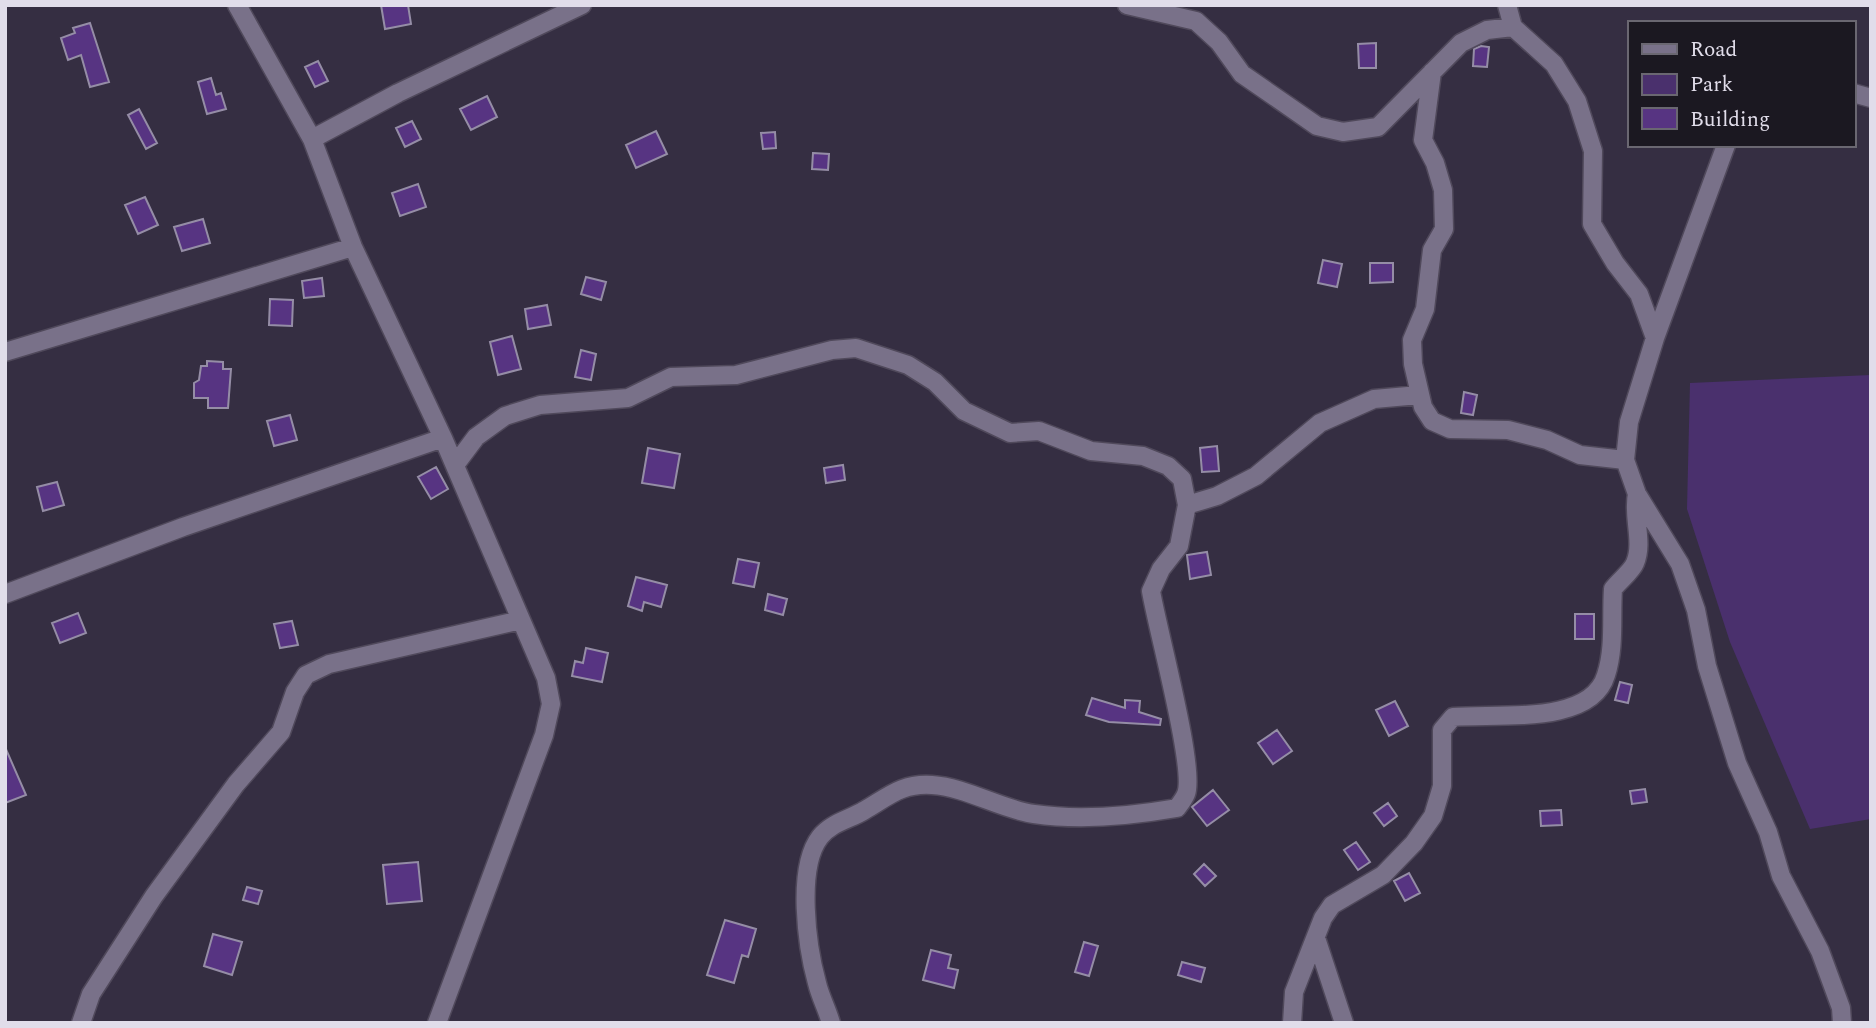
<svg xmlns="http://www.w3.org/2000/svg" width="1876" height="1028" viewBox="0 0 1876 1028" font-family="Spectral,serif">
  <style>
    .green { fill: #4a306d }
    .building { fill: #573482; stroke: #958da6; stroke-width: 2 }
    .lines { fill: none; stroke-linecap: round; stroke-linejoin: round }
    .minor-casing { stroke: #50495b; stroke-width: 21 }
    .minor { stroke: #797189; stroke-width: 18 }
  </style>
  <rect width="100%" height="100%" fill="#352e42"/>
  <!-- green -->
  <path class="green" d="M1871,375v444l-61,10 -80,-187 -43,-133 3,-126z"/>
  <!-- building -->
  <path class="building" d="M381,5h27l3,19 -26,5z
    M90,23l19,59 -19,5 -9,-32 -13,5 -7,-22 14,-5 -2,-5z
    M1376,43v25h-17l-1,-24z
    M1481,46l8,1 -2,20 -14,-1 1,-17z
    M318,61l10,20 -13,6 -10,-20z
    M211,78l5,17 5,-2 5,16 -19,5 -9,-32z
    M487,96l10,21 -26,13 -11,-21z
    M139,109l18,34 -11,6 -18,-34z
    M412,121l9,18 -16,8 -9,-19z
    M656,131l11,23 -31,14 -10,-23z
    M775,132l1,16 -13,1 -2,-16z
    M813,153l16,1 -1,16 -16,-1z
    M418,184l8,23 -26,9 -8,-23z
    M145,197l13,28 -20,9 -13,-29z
    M203,219l7,24 -28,8 -8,-24z
    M1323,260l19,4 -5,23 -19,-4z
    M1370,263h23v19l-23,1z
    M586,277l20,5 -5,18 -20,-6z
    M322,278l2,18 -20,2 -2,-17z
    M270,299l23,1 -1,26 -23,-1z
    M547,305l4,20 -23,4 -3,-20z
    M512,336l9,33 -23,6 -8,-33z
    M581,350l15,4 -5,26 -16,-3z
    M207,361l16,1v7h8l-3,39h-20v-10h-14v-15l5,-3 2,-14h6z
    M1464,392l13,3 -4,20 -12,-2z
    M290,415l7,25 -23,6 -7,-25z
    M1217,446l2,25 -17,1 -2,-24z
    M648,448l32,6 -6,34 -32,-5z
    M843,465l2,15 -19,3 -2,-15z
    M436,467l12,22 -17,10 -13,-22z
    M57,482l7,23 -21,6 -6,-24z
    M1207,552l4,23 -21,4 -3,-24z
    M738,559l21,4 -5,24 -21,-4z
    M636,577l31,8 -6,22 -17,-5 -2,9 -14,-5z
    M768,594l19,5 -4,16 -18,-5z
    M78,613l8,20 -26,10 -8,-20z
    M1575,614h19v25h-19z
    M292,621l6,24 -18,3 -6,-24z
    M586,648l22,5 -6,29 -30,-6 3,-15 8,2z
    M1620,682l12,3 -4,18 -13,-3z
    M1092,698l33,10v-8l15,1 -1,11 22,7 -1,6 -51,-3 -23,-7z
    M1395,701l13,25 -19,10 -13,-26z
    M1277,730l15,21 -19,13 -15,-21z
    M5,747l21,48 -21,8z
    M1645,789l2,13 -15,2 -2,-13z
    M1213,790l16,20 -22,16 -15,-19z
    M1388,803l9,13 -13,10 -10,-13z
    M1561,810l1,15 -21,1 -1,-15z
    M1356,842l14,20 -12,8 -14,-20z
    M418,862l4,39 -35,3 -4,-39z
    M1204,864l12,12 -11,10 -11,-12z
    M1409,873l11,20 -15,8 -11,-20z
    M247,887l15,4 -4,13 -15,-4z
    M725,920l31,9 -8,28 -6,-2 -8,28 -27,-8z
    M213,934l29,8 -10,33 -28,-9z
    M1084,942l14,4 -9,30 -14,-4z
    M931,950l20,5 -3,13 10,2 -4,18 -31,-8z
    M1182,962l23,6 -4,14 -23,-7z"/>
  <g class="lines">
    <!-- minor casing -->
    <g class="minor-casing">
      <path id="minor" d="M237,5l75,134 41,108 90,191 103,240 5,26 -7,31 -107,288
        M1127,5l69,16 23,21 23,32 75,52 26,6 35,-5 83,-84 26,-13 26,-3
        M1507,5l6,22 41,37 23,37 16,50 -1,73 23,39 24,31 16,44
        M1432,72l-9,68 12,23 8,27 1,39 -12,21 -7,59 -13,31 1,24 10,43 9,14 18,8 58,1 39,10 33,15 45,5
        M1853,93l18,5
        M312,139l86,-46 184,-88
        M1726,145l-71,193 -26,84 -4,38 12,34 43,70 16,46 11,56 30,97 31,69 13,44 39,75 21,57 1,15
        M5,352l348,-105
        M455,465l21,-28 29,-21 35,-11 88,-7 43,-21 65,-2 96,-25 24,-2 52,17 27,17 29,29 46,22 29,-2 52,20 52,5 25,10 14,13 5,26 -8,41 -18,23 -10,22c6,37 45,178 35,203 -2,5 -6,10 -9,14 -46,8 -96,13 -143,6 -34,-5 -68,-27 -102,-29 -30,-2 -43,11 -67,25 -16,10 -33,12 -45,27 -24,31 -13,110 -3,146 3,13 10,26 14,40
        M1187,505l30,-9 39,-20 64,-53 54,-24 45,-4
        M5,594l178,-67 260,-89
        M1316,938l28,85
        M81,1023l10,-29 63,-98 82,-112 45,-52 14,-40 11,-17 23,-11 192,-44
        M1292,1023l2,-31 29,-74 9,-13 51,-30 31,-32 19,-27 9,-30v-56l11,-13c43,-4 138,9 153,-42 9,-28 5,-57 7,-86 6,-8 19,-18 22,-26 9,-21 -3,-47 2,-69"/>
    </g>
    <!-- minor -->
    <use href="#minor" class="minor"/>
  </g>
  <!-- border -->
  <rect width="1876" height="1028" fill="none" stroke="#e1ddea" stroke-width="14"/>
  <!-- legend -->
  <rect x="1628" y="21" width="228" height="126" fill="#1b1821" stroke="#6a6771" stroke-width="2"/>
  <rect x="1642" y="44" width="35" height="10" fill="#797189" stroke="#6a6771" stroke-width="2"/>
  <text x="1690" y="56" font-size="21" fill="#e1ddea">Road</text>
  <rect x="1642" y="74" width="35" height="21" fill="#4a306d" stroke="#6a6771" stroke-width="2"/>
  <text x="1690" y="91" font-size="21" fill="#e1ddea">Park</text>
  <rect x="1642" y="108" width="35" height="21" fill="#573482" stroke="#6a6771" stroke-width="2"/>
  <text x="1690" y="126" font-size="21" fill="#e1ddea">Building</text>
</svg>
